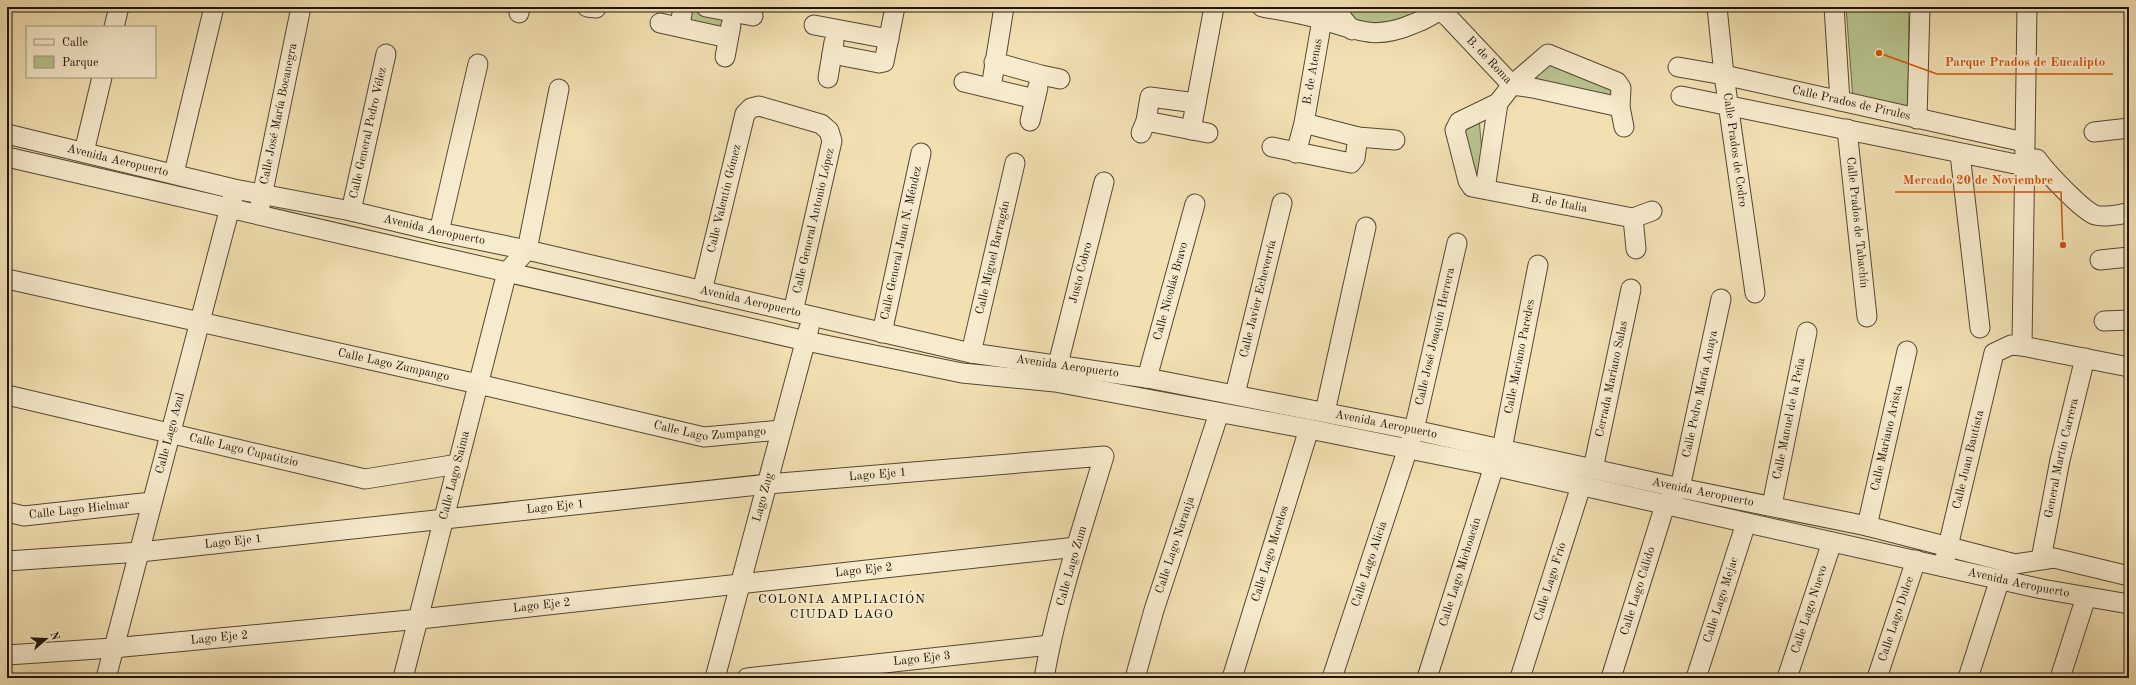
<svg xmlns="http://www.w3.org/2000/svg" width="2136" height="685" viewBox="0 0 2136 685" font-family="'Old Standard TT',serif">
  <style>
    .green { fill: #b8c38e; stroke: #6c6c4c }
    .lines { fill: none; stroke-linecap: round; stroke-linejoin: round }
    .minor-casing { stroke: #544733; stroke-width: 21 }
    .minor { stroke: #f7ebcd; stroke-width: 19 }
    .labels { text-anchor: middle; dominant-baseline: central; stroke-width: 3.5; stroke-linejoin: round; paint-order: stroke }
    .street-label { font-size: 12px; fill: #1f1409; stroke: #f7ebcd }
    .neighbourhood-label { font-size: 13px; letter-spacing: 1px; fill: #1f1409; stroke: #f7ebcd }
    .leader { fill: none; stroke: #d4520c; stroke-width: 1.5 }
    .callout-dot { fill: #d4520c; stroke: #f7ebcd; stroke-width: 1.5 }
    .callout-label { font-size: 13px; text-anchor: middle; font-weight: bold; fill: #d4520c; stroke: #f7ebcd; stroke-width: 3.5; stroke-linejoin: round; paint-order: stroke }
  </style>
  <rect width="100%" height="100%" fill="#f2e0b2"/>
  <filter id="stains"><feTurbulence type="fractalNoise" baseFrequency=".005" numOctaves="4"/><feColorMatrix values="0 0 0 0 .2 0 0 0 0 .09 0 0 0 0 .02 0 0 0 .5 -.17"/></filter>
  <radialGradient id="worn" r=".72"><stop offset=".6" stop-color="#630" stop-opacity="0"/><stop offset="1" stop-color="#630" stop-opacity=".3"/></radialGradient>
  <!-- green -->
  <path class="green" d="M690,7l33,7 -2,14 -34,-6z
    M1346,7h80l-13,9 -9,4 -42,4 -9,-4z
    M1846,7h63l-1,99 -55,-7z
    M1551,61l60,23v16l-88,-17z
    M1479,118l5,59h-15l-11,-47z"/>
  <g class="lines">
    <!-- minor casing -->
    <g class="minor-casing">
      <g id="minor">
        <path d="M587,7l9,1"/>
        <path d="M706,7l47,9"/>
        <path d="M1262,7c17,3 35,6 51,10 41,11 58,25 100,7 11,-4 21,-9 29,-17"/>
        <path d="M1339,7l3,11 10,12"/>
        <path id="s1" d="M1717,7l7,68 31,218"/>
        <path d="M1834,7l6,94"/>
        <path id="s2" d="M1439,10l9,7 64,68 21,3 87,19"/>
        <path d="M519,13l1,-6"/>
        <path d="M660,23l68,15"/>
        <path d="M814,25l75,14"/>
        <path d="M680,26l3,-19"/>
        <path d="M114,27l5,-20"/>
        <path d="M832,54l47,9 5,-1 11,-55"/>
        <path d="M725,57l6,-32"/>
        <path d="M994,62l47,13 19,4"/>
        <path id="s3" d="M1678,67l46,8 300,67"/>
        <path d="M828,78l6,-36"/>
        <path d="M964,82l71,17"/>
        <path d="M991,88l13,-81"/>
        <path d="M1681,96l364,74"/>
        <path d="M1917,119l3,-112"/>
        <path d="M1030,121l8,-34"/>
        <path d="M1146,121l62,12"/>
        <path d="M1304,123l54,14 37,3"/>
        <path id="s4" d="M1624,127l-4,-20 1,-19 -4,-6 -69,-28 -36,31 -14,18 -39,19 -4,8 13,51 4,6 161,31"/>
        <path id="s5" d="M1847,129l20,188"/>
        <path d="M1191,130l23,-123"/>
        <path d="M2094,132l35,-4"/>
        <path d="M1141,133l5,-12 4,-24 46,6"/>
        <path id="s6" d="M7,134l227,55 117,22 88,21 88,18 444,103 176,25 267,52 266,58 187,38 148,38 39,-6 75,18"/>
        <path d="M1272,147l79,16 4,-5 3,-21"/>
        <path d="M84,152l18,-75"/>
        <path id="s7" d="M1296,153l8,-30 18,-103"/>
        <path d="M1960,154l20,174"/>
        <path id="s8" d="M7,157l799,184 156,32 93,9 254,47 185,37 548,123 87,15"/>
        <path d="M2037,159c9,13 45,51 58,56 10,3 24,-1 34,-2"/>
        <path d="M174,173l40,-166"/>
        <path d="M1485,189l13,-86"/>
        <path id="s9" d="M260,206l40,-194"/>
        <path id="s10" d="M351,211l35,-157"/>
        <path d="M439,232l39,-168"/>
        <path d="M1636,249l-3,-31 19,-7"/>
        <path d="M2100,260l29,-3"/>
        <path id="s11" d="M7,279l471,105 226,53 77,-7"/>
        <path id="s12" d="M702,291l43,-177 6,-6 8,-2 62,18 8,7 3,10 -39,171"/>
        <path d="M2104,321l25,-1"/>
        <path id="s13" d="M882,333l39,-180"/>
        <path d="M2022,346l5,-339"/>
        <path id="s14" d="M971,353l44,-190"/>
        <path id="s15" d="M1058,364l46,-182"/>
        <path id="s16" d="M1147,378l48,-174"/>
        <path id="s17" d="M1235,394l47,-191"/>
        <path id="s18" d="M7,395l358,84 93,-15"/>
        <path d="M1325,412l41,-185"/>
        <path id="s19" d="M1502,449l36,-184"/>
        <path id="s20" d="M1593,469l38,-180"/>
        <path id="s21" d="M1772,505l35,-173"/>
        <path id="s22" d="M7,512l17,4 128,-14"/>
        <path id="s23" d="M1867,526l40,-175"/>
        <path id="s24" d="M1945,559l49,-206 17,-8 11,1 107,21"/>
        <path id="s25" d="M2041,559l19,-99 25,-102"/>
        <path id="s26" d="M7,561l133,-9 628,-68 336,-28c-22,73 -47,147 -60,222"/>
        <path id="s27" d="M7,655l106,-7 307,-29 656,-72"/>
        <path id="s28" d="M106,678l127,-482"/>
        <path id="s29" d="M403,678l104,-406 20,-22 32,-161"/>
        <path id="s30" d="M715,678l94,-350"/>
        <path id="s31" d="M747,678l303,-33"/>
        <path id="s32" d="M1135,678l19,-68 65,-197"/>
        <path id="s33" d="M1232,678l77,-249"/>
        <path id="s34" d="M1332,678l82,-248 43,-187"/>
        <path id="s35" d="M1427,678l67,-212"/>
        <path id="s36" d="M1520,678l61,-192"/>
        <path id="s37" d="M1611,678l54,-173 15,-17 41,-189"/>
        <path id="s38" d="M1696,678l50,-155"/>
        <path id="s39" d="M1787,678l45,-136"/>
        <path id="s40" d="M1877,678l39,-118"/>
        <path d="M1968,678l32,-99"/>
        <path d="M2060,678l26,-81"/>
      </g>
    </g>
    <!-- minor -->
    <use href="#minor" class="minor"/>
  </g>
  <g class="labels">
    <!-- street labels -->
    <g class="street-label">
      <text stroke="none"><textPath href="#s2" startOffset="71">B. de Roma</textPath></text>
      <text stroke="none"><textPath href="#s7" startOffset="83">B. de Atenas</textPath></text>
      <text stroke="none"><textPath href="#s3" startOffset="177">Calle Prados de Pirules</textPath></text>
      <text stroke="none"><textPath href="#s9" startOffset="94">Calle José María Bocanegra</textPath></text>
      <text stroke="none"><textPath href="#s10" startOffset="80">Calle General Pedro Vélez</textPath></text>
      <text stroke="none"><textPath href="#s1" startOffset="144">Calle Prados de Cedro</textPath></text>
      <text stroke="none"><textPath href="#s6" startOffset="114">Avenida Aeropuerto</textPath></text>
      <text stroke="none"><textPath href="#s12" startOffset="95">Calle Valentín Gómez</textPath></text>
      <text stroke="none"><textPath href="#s4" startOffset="392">B. de Italia</textPath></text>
      <text transform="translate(814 221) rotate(-77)">Calle General Antonio López</text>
      <text stroke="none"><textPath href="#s5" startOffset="94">Calle Prados de Tabachín</textPath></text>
      <text stroke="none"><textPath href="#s6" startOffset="438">Avenida Aeropuerto</textPath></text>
      <text stroke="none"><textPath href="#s13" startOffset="92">Calle General Juan N. Méndez</textPath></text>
      <text stroke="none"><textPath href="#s14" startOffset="98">Calle Miguel Barragán</textPath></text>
      <text stroke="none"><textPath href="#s15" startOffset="94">Justo Cobro</textPath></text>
      <text stroke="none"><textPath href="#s16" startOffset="90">Calle Nicolás Bravo</textPath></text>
      <text stroke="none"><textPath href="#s17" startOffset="98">Calle Javier Echeverría</textPath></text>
      <text stroke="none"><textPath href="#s6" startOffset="762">Avenida Aeropuerto</textPath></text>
      <text stroke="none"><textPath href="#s34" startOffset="357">Calle José Joaquín Herrera</textPath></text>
      <text stroke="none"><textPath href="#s19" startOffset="94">Calle Mariano Paredes</textPath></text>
      <text stroke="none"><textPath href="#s11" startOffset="396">Calle Lago Zumpango</textPath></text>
      <text stroke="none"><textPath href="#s6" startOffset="1086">Avenida Aeropuerto</textPath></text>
      <text stroke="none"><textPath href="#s20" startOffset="92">Cerrada Mariano Salas</textPath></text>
      <text stroke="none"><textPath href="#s37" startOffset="300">Calle Pedro María Anaya</textPath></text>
      <text stroke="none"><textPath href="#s21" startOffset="88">Calle Manuel de la Peña</textPath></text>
      <text stroke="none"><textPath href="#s6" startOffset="1410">Avenida Aeropuerto</textPath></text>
      <text stroke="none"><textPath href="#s11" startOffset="720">Calle Lago Zumpango</textPath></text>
      <text stroke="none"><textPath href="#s28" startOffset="253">Calle Lago Azul</textPath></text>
      <text stroke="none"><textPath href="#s23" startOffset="90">Calle Mariano Arista</textPath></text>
      <text stroke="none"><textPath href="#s18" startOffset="243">Calle Lago Cupatitzio</textPath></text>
      <text stroke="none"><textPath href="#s25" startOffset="103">General Martín Carrera</textPath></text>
      <text stroke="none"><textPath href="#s24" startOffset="102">Calle Juan Bautista</textPath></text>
      <text stroke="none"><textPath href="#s29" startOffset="209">Calle Lago Saima</textPath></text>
      <text stroke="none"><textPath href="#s26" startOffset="875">Lago Eje 1</textPath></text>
      <text stroke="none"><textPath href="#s6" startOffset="1734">Avenida Aeropuerto</textPath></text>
      <text stroke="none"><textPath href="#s30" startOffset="187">Lago Zug</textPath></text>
      <text stroke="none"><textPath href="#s26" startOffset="551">Lago Eje 1</textPath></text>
      <text stroke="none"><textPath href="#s22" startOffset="73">Calle Lago Hielmar</textPath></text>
      <text stroke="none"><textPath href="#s26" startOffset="227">Lago Eje 1</textPath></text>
      <text stroke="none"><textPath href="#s32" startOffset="139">Calle Lago Naranja</textPath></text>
      <text stroke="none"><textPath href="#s33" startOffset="130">Calle Lago Morelos</textPath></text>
      <text stroke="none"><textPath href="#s34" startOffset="120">Calle Lago Alicia</textPath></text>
      <text transform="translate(1072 566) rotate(-74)">Calle Lago Zum</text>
      <text stroke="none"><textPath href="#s27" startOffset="861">Lago Eje 2</textPath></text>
      <text stroke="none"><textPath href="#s35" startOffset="111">Calle Lago Michoacán</textPath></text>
      <text stroke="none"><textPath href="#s36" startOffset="101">Calle Lago Frío</textPath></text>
      <text stroke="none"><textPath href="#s8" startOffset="2057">Avenida Aeropuerto</textPath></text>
      <text stroke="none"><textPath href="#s37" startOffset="91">Calle Lago Cálido</textPath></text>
      <text stroke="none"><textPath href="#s38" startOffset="82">Calle Lago Mejac</textPath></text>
      <text stroke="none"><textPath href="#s27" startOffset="537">Lago Eje 2</textPath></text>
      <text stroke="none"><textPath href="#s39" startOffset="72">Calle Lago Nuevo</textPath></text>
      <text stroke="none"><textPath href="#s40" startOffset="62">Calle Lago Dulce</textPath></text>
      <text stroke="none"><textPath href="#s27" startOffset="213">Lago Eje 2</textPath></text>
      <text stroke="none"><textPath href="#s31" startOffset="176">Lago Eje 3</textPath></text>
    </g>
    <!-- neighbourhood labels -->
    <g class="neighbourhood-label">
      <text x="842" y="599">COLONIA AMPLIACIÓN<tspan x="842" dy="15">CIUDAD LAGO</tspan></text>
    </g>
  </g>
  <!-- callouts -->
  <path class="leader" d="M1879 53L1937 74H2113M2063 245L2061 192H1895"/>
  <g class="callout-dot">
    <circle cx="1879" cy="53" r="4"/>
    <circle cx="2063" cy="245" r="4"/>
  </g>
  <g class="callout-label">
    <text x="2025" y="66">Parque Prados de Eucalipto</text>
    <text x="1978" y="184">Mercado 20 de Noviembre</text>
  </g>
  <!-- margin -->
  <rect width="2136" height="685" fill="none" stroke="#f2e0b2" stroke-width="24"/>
  <rect x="8" y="8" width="2120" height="669" fill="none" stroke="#1f1409" stroke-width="2"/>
  <rect x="12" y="12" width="2112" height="661" fill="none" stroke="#1f1409"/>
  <!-- legend -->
  <rect x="26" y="26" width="130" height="52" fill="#f7ebcd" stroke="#a1957f"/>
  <rect x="34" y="39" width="20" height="6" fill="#f7ebcd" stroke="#a1957f"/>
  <text x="62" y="46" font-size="12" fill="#1f1409">Calle</text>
  <rect x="34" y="56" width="20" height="12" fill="#b8c38e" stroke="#a1957f"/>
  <text x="62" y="66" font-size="12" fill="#1f1409">Parque</text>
  <!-- north arrow -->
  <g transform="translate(46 639) rotate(71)" stroke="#f7ebcd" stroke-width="3" paint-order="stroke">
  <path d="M0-3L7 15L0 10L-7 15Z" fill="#1f1409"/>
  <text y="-6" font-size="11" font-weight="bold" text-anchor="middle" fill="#1f1409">N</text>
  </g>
  <rect width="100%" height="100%" filter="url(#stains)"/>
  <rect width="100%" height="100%" fill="url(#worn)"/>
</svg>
